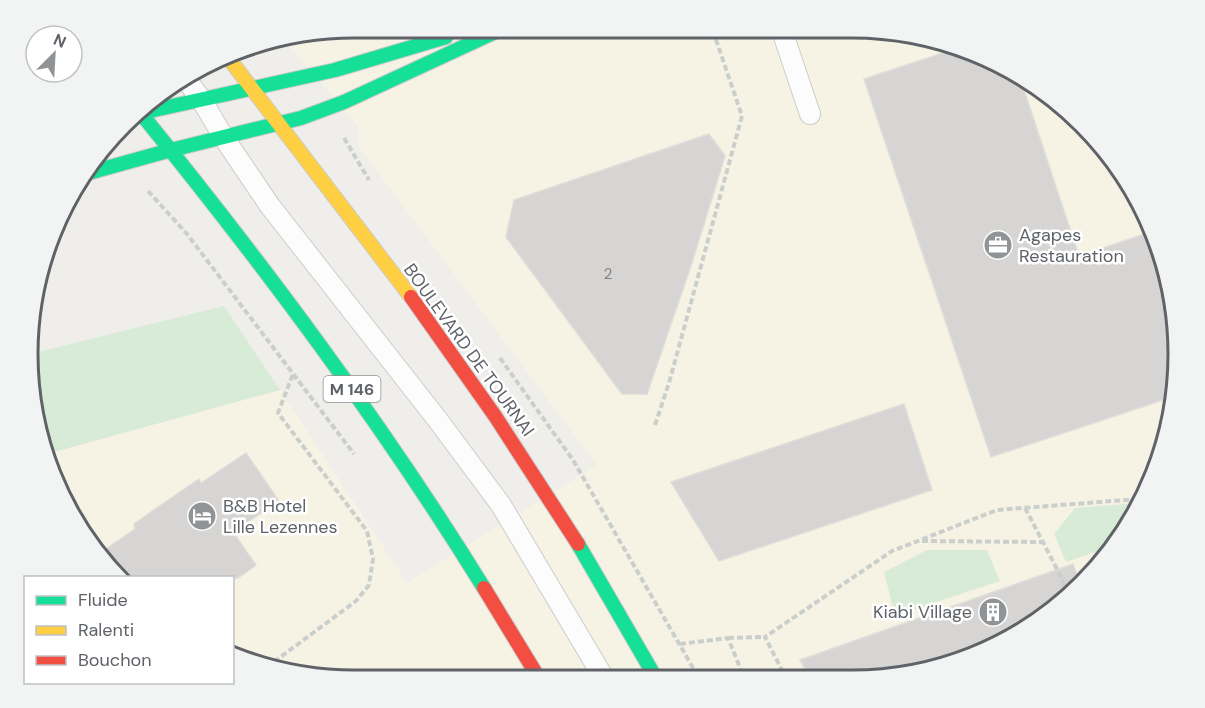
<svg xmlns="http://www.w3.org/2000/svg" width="1205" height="708" viewBox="0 0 1205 708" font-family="'DM Sans',sans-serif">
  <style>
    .commercial { fill: #f7f3e4 }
    .green { fill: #d8ebd6 }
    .building { fill: #d6d5d3; stroke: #deddd9; stroke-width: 1.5 }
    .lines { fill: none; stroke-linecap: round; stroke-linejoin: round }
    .lane-casing { stroke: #cbcccc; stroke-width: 22 }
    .fast-casing { stroke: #cacacb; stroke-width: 16 }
    .slow-casing { stroke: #cacacb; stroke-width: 16 }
    .jam-casing { stroke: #cacacb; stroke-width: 16 }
    .path { stroke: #cacfcc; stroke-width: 4; stroke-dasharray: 6 3; stroke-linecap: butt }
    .lane { stroke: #fdfcfc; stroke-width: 20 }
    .fast { stroke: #16e098; stroke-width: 14 }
    .slow { stroke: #ffcf43; stroke-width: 14 }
    .jam { stroke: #f24e42; stroke-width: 14 }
    .labels { text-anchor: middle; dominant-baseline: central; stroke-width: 5; stroke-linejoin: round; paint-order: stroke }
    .number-label { font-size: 15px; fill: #7e8184 }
    .shield { fill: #fff; stroke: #8f9295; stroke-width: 1.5 }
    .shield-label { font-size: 16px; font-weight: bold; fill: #5f6368 }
    .poi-label { font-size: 18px; fill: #5f6368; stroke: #fff; text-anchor: start }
    .street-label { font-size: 18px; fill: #5f6368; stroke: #fff }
    .rim { fill: none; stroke: #5f6368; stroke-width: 3 }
  </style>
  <rect width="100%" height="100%" fill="#efeeea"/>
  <!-- commercial -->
  <path class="commercial" d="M354,27l519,1 83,16 76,38 91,90 49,118v127l-49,118 -41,50 -67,52 -59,27 -83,16h-541l-83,-16 -16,-8 -1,-78 -111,-1 -26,-24 -52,-98 237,-65 127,193 190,-118 -238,-318 -1,-21 -75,-87z"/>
  <!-- green -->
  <path class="green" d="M224,306l56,84 -237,65 -15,-80 2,-21z
    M1136,503l-13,32 -8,10 -49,17 -12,-28 21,-26z
    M927,550h60l13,31 -105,35 -11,-44z"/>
  <!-- building -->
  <path class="building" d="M961,47l58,28 60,181 69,-23 24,57v107l-181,60 -127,-378z
    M709,134l16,22 -33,107 -45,131h-25l-116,-157 8,-37z
    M904,404l28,86 -213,71 -48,-79z
    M246,453l33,48 -46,31 23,33 -18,13h-117l-24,-23 38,-26 -1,-5 24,-17 41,-28 2,4z
    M1073,564l8,22 -66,51 -59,27 -83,16h-62l-11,-20z"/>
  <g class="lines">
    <!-- lane casing -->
    <g class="lane-casing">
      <path id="lane" d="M781,28l29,86
        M185,78l16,21 23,39 46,68 167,213 64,86 104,175"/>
    </g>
    <!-- fast casing -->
    <g class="fast-casing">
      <path id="fast" d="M139,111c124,153 241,309 345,477
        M136,114l199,-44 111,-33
        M81,175l90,-25 130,-32 43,-16 162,-75
        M578,544l79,136"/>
    </g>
    <!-- slow casing -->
    <g class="slow-casing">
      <path id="slow" d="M227,56l184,241"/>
    </g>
    <!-- jam casing -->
    <g class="jam-casing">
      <path id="jam" d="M411,297l84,119 83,128
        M484,588l56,92"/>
    </g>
    <!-- path -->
    <path class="path" d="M268,41l7,8
      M344,138l25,42
      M148,191l39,43 167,220
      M500,358l73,102 127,220
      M655,425l14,-42 73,-267 -30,-88
      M1025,508l32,61 12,27
      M922,541l121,1
      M728,638l37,-1
      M680,644l48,-6 17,42
      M267,667l89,-66 13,-16 4,-26 -6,-28 -89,-118 15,-39
      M787,680l-22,-43 127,-86 105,-41 141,-11"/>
    <!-- lane -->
    <use href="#lane" class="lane"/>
    <!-- fast -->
    <use href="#fast" class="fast"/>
    <!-- slow -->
    <use href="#slow" class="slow"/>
    <!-- jam -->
    <use href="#jam" class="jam"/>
  </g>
  <!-- icons -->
  <defs>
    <g id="office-disc" transform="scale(1.5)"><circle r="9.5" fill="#919496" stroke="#fff"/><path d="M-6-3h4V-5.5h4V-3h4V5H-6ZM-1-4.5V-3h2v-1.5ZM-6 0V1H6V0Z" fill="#fff"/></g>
    <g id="hotel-disc" transform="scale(1.5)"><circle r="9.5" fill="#919496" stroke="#fff"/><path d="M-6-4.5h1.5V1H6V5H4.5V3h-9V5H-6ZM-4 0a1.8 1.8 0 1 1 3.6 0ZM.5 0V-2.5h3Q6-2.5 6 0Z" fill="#fff"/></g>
    <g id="building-disc" transform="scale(1.5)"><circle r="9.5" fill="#919496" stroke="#fff"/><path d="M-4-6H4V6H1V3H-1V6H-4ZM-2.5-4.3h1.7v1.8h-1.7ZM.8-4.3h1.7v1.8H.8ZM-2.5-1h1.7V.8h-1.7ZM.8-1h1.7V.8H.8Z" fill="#fff"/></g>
  </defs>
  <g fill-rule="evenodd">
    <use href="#office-disc" x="998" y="245"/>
    <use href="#hotel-disc" x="202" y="516"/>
    <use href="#building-disc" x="993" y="612"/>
  </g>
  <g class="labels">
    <!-- number labels -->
    <g class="number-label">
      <text x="608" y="274">2</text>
    </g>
    <!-- shield labels -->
    <rect class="shield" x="323.5" y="376" width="57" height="26" rx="4.5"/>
    <g class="shield-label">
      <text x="352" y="389">M 146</text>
    </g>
    <!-- poi labels -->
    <g class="poi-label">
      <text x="1019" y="235">Agapes<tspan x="1019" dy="21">Restauration</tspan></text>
      <text x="223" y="506">B&amp;B Hotel<tspan x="223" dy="21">Lille Lezennes</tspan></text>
      <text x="972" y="612" text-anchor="end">Kiabi Village</text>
    </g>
    <!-- street labels -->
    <g class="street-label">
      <text transform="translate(469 350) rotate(54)">BOULEVARD DE TOURNAI</text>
    </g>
  </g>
  <!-- crop -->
  <path d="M0 0H1205V708H0ZM354 38H852A316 316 0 0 1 1168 354V354A316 316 0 0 1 852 670H354A316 316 0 0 1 38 354V354A316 316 0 0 1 354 38Z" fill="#f2f3f3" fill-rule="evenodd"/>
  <path class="rim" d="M354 38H852A316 316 0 0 1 1168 354V354A316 316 0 0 1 852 670H354A316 316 0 0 1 38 354V354A316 316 0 0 1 354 38Z"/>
  <!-- legend -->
  <rect x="24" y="576" width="210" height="108" fill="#ffffff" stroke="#bfc1c3" stroke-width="1.5"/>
  <rect x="36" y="596" width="30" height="9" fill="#16e098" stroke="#bfc1c3" stroke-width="1.5"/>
  <text x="78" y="606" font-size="18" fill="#5f6368">Fluide</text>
  <rect x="36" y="626" width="30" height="9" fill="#ffcf43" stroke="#bfc1c3" stroke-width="1.5"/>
  <text x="78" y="636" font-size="18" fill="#5f6368">Ralenti</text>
  <rect x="36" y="656" width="30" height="9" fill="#f24e42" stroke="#bfc1c3" stroke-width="1.5"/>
  <text x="78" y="666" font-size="18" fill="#5f6368">Bouchon</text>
  <!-- north arrow -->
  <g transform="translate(54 54) rotate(24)"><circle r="28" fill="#ffffff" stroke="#bfc1c3" stroke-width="1.5"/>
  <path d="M0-4.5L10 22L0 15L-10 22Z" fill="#919496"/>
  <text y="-9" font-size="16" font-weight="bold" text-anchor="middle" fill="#5f6368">N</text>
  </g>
</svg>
